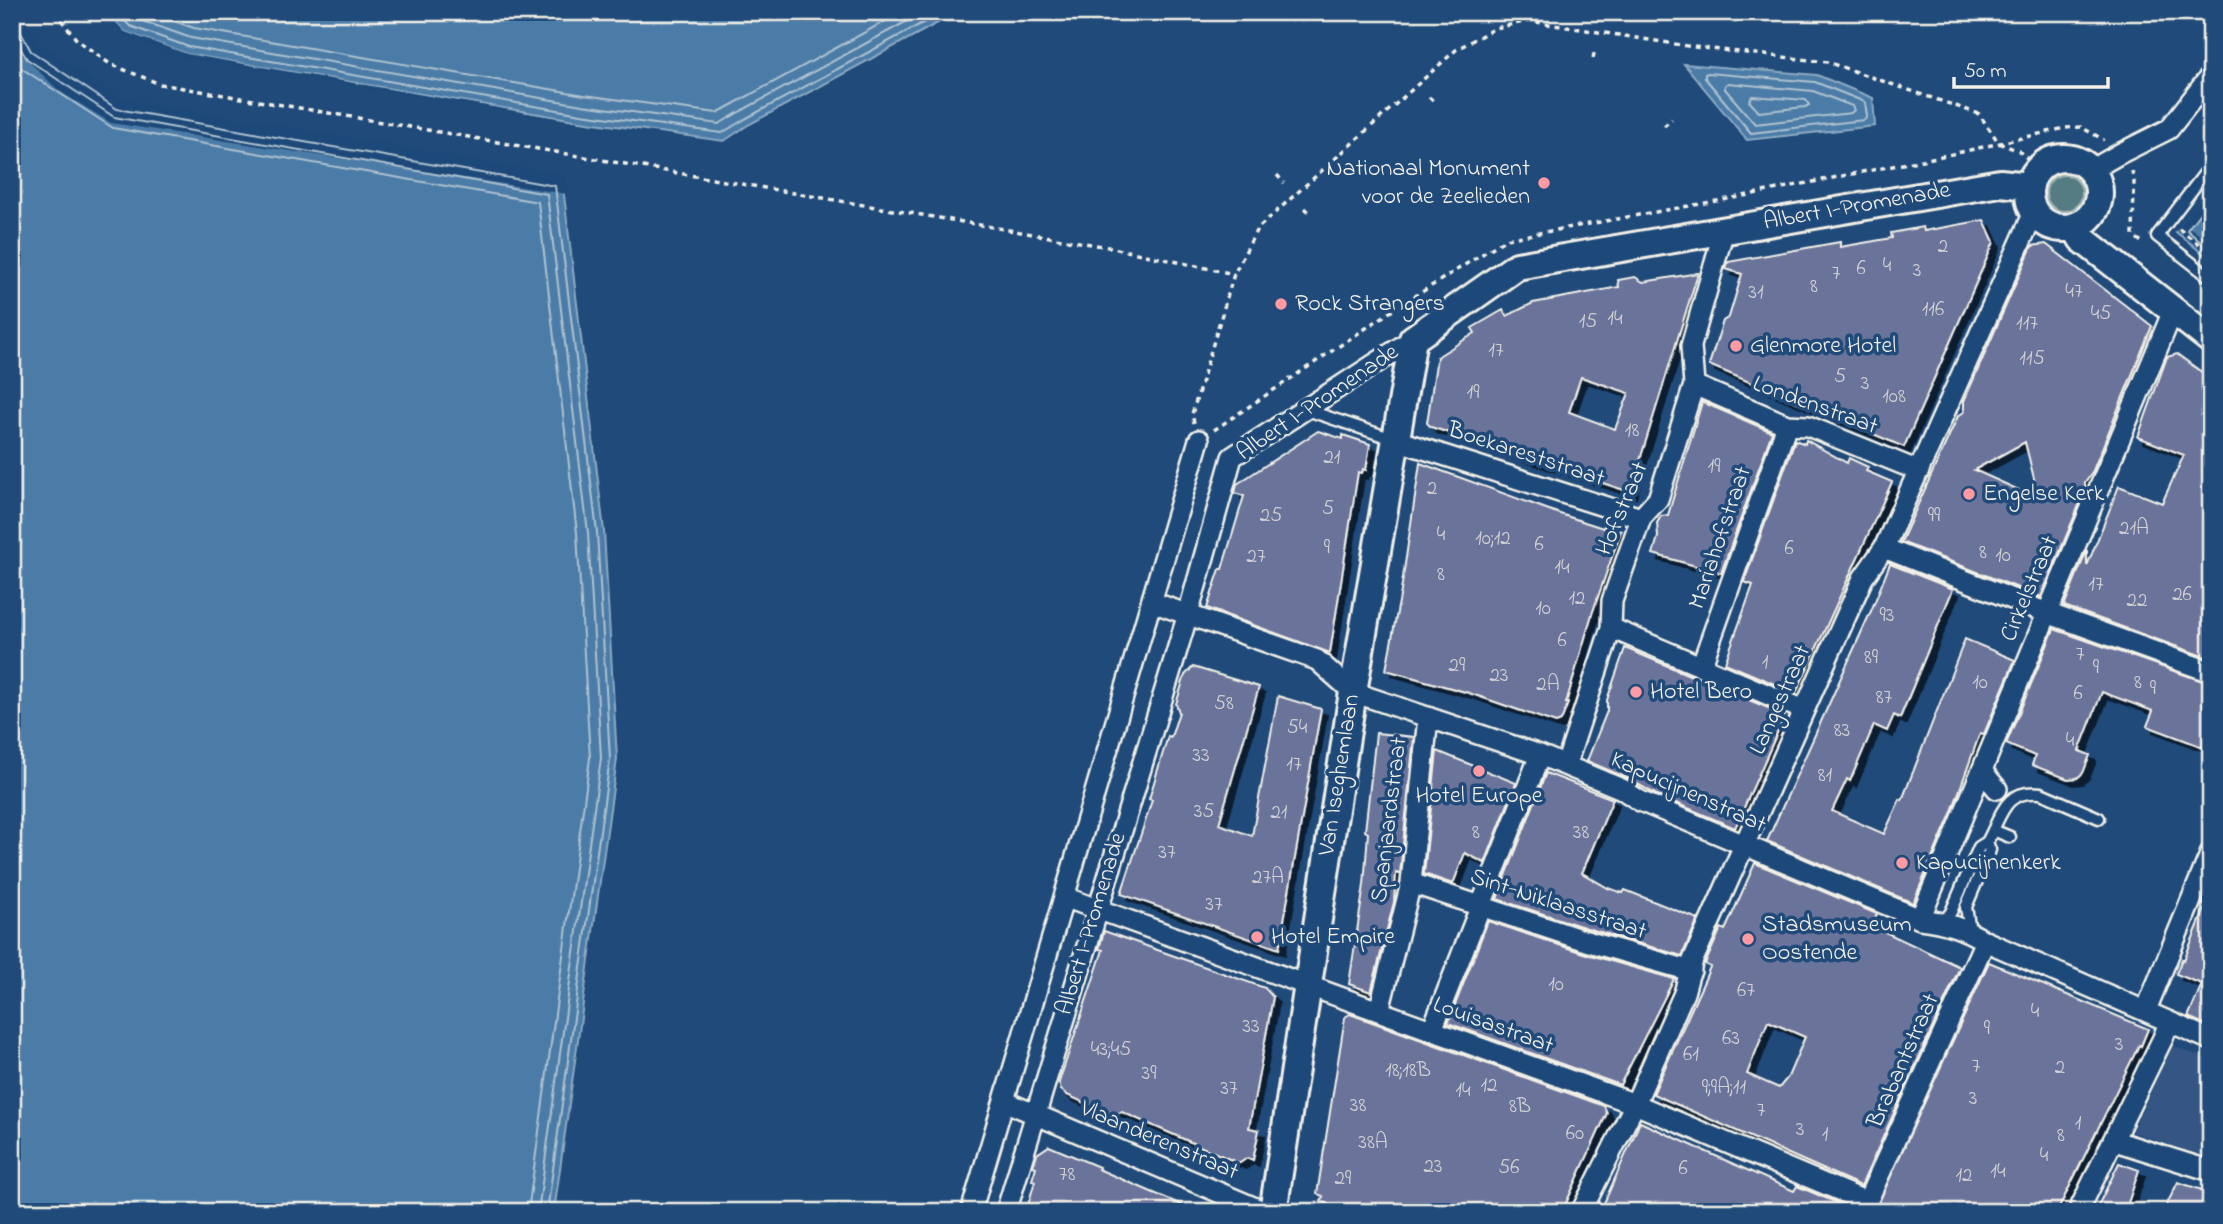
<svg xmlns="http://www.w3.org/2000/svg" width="2223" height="1224" viewBox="0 0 2223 1224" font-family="'Indie Flower',sans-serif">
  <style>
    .built { fill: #365684 }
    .green { fill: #547c83; stroke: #a4b6b6; stroke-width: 2 }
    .water { fill: #4b7ba8; stroke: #8faac2; stroke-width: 2 }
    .pier { fill: #1f4a7a }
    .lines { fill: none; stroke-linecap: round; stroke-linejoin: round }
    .shore { stroke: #b0c2ce; stroke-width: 2 }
    .building { fill: #6b739a; stroke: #f4f1e8; stroke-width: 2; fill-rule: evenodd; filter: url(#shadow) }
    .lane-casing { stroke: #f4f1e8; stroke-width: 15 }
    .street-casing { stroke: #f4f1e8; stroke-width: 24 }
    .secondary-casing { stroke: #f4f1e8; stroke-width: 32 }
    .path { stroke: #f4f1e8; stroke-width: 3.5; stroke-dasharray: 5 5; stroke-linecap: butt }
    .lane { stroke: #1f4a7a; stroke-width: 10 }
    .street { stroke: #1f4a7a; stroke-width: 19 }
    .secondary { stroke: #1f4a7a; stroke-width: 26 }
    .poi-dot { fill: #ff9aa2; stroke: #1f4a7a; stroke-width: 2.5 }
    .labels { text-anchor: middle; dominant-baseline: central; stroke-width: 7; stroke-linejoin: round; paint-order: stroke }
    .number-label { font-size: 21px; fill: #d2d2d4 }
    .poi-label { font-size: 24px; fill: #f4f1e8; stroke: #1f4a7a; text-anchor: start }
    .street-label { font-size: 24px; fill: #f4f1e8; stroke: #1f4a7a }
  </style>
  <defs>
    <filter id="shadow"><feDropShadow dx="6" dy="6" stdDeviation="0" flood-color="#0009"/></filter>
  </defs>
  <rect width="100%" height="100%" fill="#1f4a7a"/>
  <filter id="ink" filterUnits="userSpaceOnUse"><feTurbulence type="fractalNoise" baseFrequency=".0143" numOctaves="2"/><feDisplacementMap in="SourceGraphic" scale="14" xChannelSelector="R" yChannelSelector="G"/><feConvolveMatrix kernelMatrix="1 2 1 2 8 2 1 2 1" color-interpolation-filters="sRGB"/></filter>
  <g filter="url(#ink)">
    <!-- built -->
    <path class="built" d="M2173,1046l38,15v97l-79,-26z"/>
    <!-- green -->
    <path class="green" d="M2046 193a18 18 0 1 1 36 0a18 18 0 1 1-36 0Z"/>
    <!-- water -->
    <path class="water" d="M12,12l24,34 83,56 443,76 42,353 13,228 -63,453h-542z
      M106,12h852l-210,113 -24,16 -144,-20 -393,-67 -62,-22z
      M1684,64l133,11 56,23 2,28 -128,14z
      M2211,186v74l-35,-28z"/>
    <!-- pier -->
    <path class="pier" d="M12,12h10l16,31 82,56 443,76 2,3 2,16 -456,-71 -52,-32 -42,-41 -5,-9z
      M102,12h4l19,20 62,22 460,80 -68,-10 -393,-67 -62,-22z
      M2211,184v15l-22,28 22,16v14l-35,-27z"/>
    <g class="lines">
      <!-- shore -->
      <path class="shore" d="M13,12v6l18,33 86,58 438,77 42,346 13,227 -63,453
        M115,12l15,14 59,21 392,67 141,19 23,-14 198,-107
        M128,12l6,6 57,20 391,67 137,19 22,-13 183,-99
        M148,12l46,16 390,67 133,18 185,-101
        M12,35l15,24 87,58 433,77 41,339 13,225 -63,454
        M12,58l9,10 92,60 425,74 39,331 13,225 -62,454
        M1708,73l107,9 50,20 2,15 -3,3 -113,13 -46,-55v-4z
        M1728,83l85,8 39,15 2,4 -3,3 -96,11 -30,-35v-4z
        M1752,96l54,4 3,5 -4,2 -46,5 -10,-11z
        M2211,198l-24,32 24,21"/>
    </g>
    <!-- building -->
    <path class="building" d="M1984,220l10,22 -90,205 -195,-82 14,-44 6,-4 13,-43 -16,-5 2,-7 112,-20v5l52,-9 -1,-5 32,-6 1,4z
      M2046,244l106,82 -60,147 -7,10v8l-44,106 -140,-55 57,-126 6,-4v-11l68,-155zM2025,442l14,57 -65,-29z
      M1698,273l-68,219 -199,-65 -4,-4 10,-66 38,-24 -3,-5 31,-18 4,6 26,-13 86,-16 -1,-7 17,-3 8,5zM1581,377l48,16 -14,36 -46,-17z
      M2177,354l34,25v280l-147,-53 23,-56v16l32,-80 43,17 22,-48 -46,-18 29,-80z
      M1702,402l70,30 -51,141 -68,-19 5,-17 -1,-14 4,-7 7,-1z
      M1318,431l25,8v-4l27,9 -4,26 -3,-1 -1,4 -4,-1 -28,181 -123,-45 13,-39h2l22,-73 -9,-3 2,-9z
      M1795,440l10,4 1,-4 41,23 2,-5 19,9 -2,4 26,11 -96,211 -71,-30 28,-78 -9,-3z
      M1420,463l140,51 43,14 1,-2 17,5 -29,83 -26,89h2l-7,18 -5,2 -87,-30 -83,-23 15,-79z
      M1890,564l63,25 -53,129 -6,-3 -7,16 -13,-6 -24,56 -3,-2 -15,32 52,23 16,-35 2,1 63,-161 50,21 -31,74 -4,-1 -29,81 -38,89 -146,-62 104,-230z
      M2054,629l157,55v66l-64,-24 6,-15 -51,-19 -23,59 11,4 -7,18 -6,5 -9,1 -36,-14 3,-9 -29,-12z
      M1625,648l160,67 -50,113 -78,-33 -30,-17 -40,-17 20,-50v-11z
      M1193,667l66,20 -40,137 33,12 26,-140 43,13 -42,240 -158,-55 23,-69 8,-25 -3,-1 19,-63 3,1 8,-25 -3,-8 9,-29z
      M1376,733l38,4 -14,137 -4,-1 -2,29 -23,90 -22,-8 15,-99 4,-52 -3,-2z
      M1437,751l79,32 -31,80 -20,-10 -12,31 -29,-10z
      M1546,773l67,26 -31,74 26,15 15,5 2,-3 73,29 -16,37 -92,-27 -93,-30z
      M1755,863l122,51 -5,12 88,41 -99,219 -208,-92 52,-115 5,-12 -5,-3 16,-36 4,2 2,-4zM1768,1021l37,16 -17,40 -9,11 -32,-14z
      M2211,885v142l-23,-10 14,-33 -26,-10 6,-15 2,1 22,-54 -3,-1z
      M1488,921l95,32 91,26 -54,106 -172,-62z
      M1104,931l161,57 8,9 -24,131 10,2 -6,30 -6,-2 -7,5 -6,-2 -112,-49 -10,3 -45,-20 -6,-5 -2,-8 44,-132 -4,-1z
      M1989,962l159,67 -7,17 -2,-1 -82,167h-183z
      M1350,1014l254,92 3,7 -45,99h-214l-27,-11 2,-5 -6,-2 28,-177z
      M1640,1122l154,69 3,-5 62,26h-259z
      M1049,1146l50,21 -1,2 100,43h-172l9,-31 -3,-1 4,-13 -3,-1 4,-12z
      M2119,1163l20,7 -14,42h-30z
      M2178,1182l33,11v19h-48z"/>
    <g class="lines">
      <!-- lane casing -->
      <g class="lane-casing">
        <path id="lane" d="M2211,165l-54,71 54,42
          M1304,409l92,31
          M1993,830l17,7
          M1987,842c15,-26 16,-53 54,-49l58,25
          M1944,921l7,-9 28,-65 8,-5 3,8 -24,57 4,24"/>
      </g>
      <!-- street casing -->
      <g class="street-casing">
        <path id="street" d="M2091,170l30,-17 48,-24 42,-54
          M1694,385l93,40 21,1 111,45
          M1396,440l245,78
          M1884,548l163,65 164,59
          M1152,602l165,58 36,32 187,63 82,34 18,12 280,118c25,3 44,9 65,22l226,99
          M1611,628l193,82
          M1701,667l86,-242
          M1566,765l45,-137 1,-27 29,-83 17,-19 36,-114 -3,-39 33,-116
          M1982,771l15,18
          M1411,883l175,58 105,30
          M1064,897l571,207 232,98
          M1920,919l253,-608
          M2146,1010l65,-158
          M1379,1011l32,-128 17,-166
          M1432,1030l108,-275
          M1004,1101l261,111
          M2115,1141l96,30
          M1867,1202l118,-261
          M971,1212l228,-772
          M1006,1212l182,-598 44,-157 181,-118
          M1581,1212l54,-108 49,-111 9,-33 170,-382 21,-30 150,-336
          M2078,1212l85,-174 6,-16"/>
      </g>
      <!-- secondary casing -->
      <g class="secondary-casing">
        <path id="secondary" d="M2029 193a35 35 0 1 1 70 0a35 35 0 1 1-70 0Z
          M2075,227l7,12 129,101
          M1273,1212l80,-520 60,-353 104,-73 483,-83 30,3"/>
      </g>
      <!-- path -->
      <path class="path" d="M55,12l22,28 33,24 50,20 948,163 126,27
        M1593,58l2,-8
        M1429,97l6,6
        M1664,126l8,-7
        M2132,171l2,10 -1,55 12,8
        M1277,175l7,8
        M1305,208l6,6
        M2179,229l29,22
        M1194,423l-2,-9 42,-140 23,-45 200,-180 38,-21 34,-7 165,26 133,15 152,52 20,29 20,8 12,11
        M1214,430l179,-120 113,-71 227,-41 224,-45 108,-25 16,-1 23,13"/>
      <!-- lane -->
      <use href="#lane" class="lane"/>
      <!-- street -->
      <use href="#street" class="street"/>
      <!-- secondary -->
      <use href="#secondary" class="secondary"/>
    </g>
  </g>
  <!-- markers -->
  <g class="poi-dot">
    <circle cx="1544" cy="183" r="7"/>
    <circle cx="1281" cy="304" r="7"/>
    <circle cx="1736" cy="346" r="7"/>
    <circle cx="1969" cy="494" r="7"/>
    <circle cx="1636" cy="692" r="7"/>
    <circle cx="1479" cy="771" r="7"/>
    <circle cx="1902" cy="863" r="7"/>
    <circle cx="1257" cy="937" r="7"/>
    <circle cx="1748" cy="939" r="7"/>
  </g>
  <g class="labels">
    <!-- number labels -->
    <g class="number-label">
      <text x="1943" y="247">2</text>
      <text x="1887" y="266">4</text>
      <text x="1861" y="269">6</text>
      <text x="1917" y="271">3</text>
      <text x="1836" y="274">7</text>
      <text x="1814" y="287">8</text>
      <text x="2074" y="292">47</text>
      <text x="1756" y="293">31</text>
      <text x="1933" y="310">116</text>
      <text x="2101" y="314">45</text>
      <text x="1615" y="319">14</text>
      <text x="1588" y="322">15</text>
      <text x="2027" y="324">117</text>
      <text x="1496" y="351">17</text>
      <text x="2032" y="359">115</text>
      <text x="1840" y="377">5</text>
      <text x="1865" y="384">3</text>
      <text x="1473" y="393">19</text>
      <text x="1894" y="397">108</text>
      <text x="1632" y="431">18</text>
      <text x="1332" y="458">21</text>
      <text x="1714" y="467">19</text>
      <text x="1432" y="489">2</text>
      <text x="1328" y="509">5</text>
      <text x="1271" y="516">25</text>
      <text x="1934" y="516">99</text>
      <text x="2134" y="529">21A</text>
      <text x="1441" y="535">4</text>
      <text x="1493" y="539">10;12</text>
      <text x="1539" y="545">6</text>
      <text x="1327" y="548">9</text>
      <text x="1789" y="549">6</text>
      <text x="1983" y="553">8</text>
      <text x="2003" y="556">10</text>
      <text x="1256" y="557">27</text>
      <text x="1562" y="568">14</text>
      <text x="1441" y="575">8</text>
      <text x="2096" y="585">17</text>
      <text x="2182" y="595">26</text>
      <text x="1577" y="599">12</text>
      <text x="2137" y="601">22</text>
      <text x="1543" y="609">10</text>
      <text x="1887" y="616">93</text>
      <text x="1562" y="641">6</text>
      <text x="2080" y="655">7</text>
      <text x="1871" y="658">89</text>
      <text x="1765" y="663">1</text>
      <text x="1457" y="666">29</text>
      <text x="2096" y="668">9</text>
      <text x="1499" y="676">23</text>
      <text x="1980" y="683">10</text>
      <text x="2138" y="683">8</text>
      <text x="1548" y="685">2A</text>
      <text x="2153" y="689">9</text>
      <text x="2078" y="694">6</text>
      <text x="1884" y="698">87</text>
      <text x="1224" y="704">58</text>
      <text x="1297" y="728">54</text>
      <text x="1842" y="731">83</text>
      <text x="2070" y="741">4</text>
      <text x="1201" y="756">33</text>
      <text x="1294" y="765">17</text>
      <text x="1825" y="776">81</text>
      <text x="1204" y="812">35</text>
      <text x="1279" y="813">21</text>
      <text x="1476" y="833">8</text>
      <text x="1581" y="833">38</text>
      <text x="1167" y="853">37</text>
      <text x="1268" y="878">27A</text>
      <text x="1214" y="905">37</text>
      <text x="1556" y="985">10</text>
      <text x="1746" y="991">67</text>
      <text x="2035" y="1012">4</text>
      <text x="1251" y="1027">33</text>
      <text x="1987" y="1029">9</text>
      <text x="1731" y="1039">63</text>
      <text x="2119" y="1045">3</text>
      <text x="1111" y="1050">43;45</text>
      <text x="1691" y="1055">61</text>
      <text x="1976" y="1067">7</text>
      <text x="2060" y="1068">2</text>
      <text x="1408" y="1071">18;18B</text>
      <text x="1149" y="1074">39</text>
      <text x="1489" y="1086">12</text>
      <text x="1724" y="1088">9;9A;11</text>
      <text x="1229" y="1089">37</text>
      <text x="1463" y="1091">14</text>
      <text x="1973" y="1099">3</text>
      <text x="1358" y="1106">38</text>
      <text x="1520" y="1107">8B</text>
      <text x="1761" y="1111">7</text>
      <text x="2078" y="1124">1</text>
      <text x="1800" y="1130">3</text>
      <text x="1575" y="1134">60</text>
      <text x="1825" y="1135">1</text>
      <text x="2061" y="1136">8</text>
      <text x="1373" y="1143">38A</text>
      <text x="2044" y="1156">4</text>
      <text x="1433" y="1167">23</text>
      <text x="1509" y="1168">56</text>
      <text x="1683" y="1169">6</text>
      <text x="1998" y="1172">14</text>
      <text x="1067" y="1175">78</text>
      <text x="1964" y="1176">12</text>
      <text x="1343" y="1179">29</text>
    </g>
    <!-- poi labels -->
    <g class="poi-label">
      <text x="1530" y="169" text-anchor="end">Nationaal Monument<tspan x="1530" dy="28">voor de Zeelieden</tspan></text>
      <text x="1295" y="304">Rock Strangers</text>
      <text x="1750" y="346">Glenmore Hotel</text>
      <text x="1983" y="494">Engelse Kerk</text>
      <text x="1650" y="692">Hotel Bero</text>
      <text x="1479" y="796" text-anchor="middle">Hotel Europe</text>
      <text x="1916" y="863">Kapucijnenkerk</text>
      <text x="1762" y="925">Stadsmuseum<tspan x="1762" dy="28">Oostende</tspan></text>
      <text x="1271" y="937">Hotel Empire</text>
    </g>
    <!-- street labels -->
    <g class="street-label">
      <text transform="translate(1857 207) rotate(-10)">Albert I-Promenade</text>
      <text transform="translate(1318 403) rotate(-34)">Albert I-Promenade</text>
      <text transform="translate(1815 406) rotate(20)">Londenstraat</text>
      <text transform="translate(1526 455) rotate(18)">Boekareststraat</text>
      <text transform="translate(1623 509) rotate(-67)">Hofstraat</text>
      <text transform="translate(1721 538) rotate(-71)">Mariahofstraat</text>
      <text transform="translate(2030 589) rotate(-67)">Cirkelstraat</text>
      <text transform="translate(1781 700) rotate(-66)">Langestraat</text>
      <text transform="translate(1340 775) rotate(-81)">Van Iseghemlaan</text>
      <text transform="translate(1688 793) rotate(24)">Kapucijnenstraat</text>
      <text transform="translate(1390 820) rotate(-83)">Spanjaardstraat</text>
      <text transform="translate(1558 905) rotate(18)">Sint-Niklaasstraat</text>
      <text transform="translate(1092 924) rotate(-73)">Albert I-Promenade</text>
      <text transform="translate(1493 1026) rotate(20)">Louisastraat</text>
      <text transform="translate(1904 1061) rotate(-66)">Brabantstraat</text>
      <text transform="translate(1159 1141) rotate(23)">Vlaanderenstraat</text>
    </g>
  </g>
  <!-- margin -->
  <rect width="2223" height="1224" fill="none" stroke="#1f4a7a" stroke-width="42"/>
  <rect x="21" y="21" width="2181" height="1182" fill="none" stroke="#f4f1e8" stroke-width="2.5" filter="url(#ink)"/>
  <!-- scale -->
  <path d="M1954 77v10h154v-10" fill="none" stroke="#f4f1e8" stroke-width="3.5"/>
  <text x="1964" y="77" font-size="21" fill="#f4f1e8" stroke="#1f4a7a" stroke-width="5" paint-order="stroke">50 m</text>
</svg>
